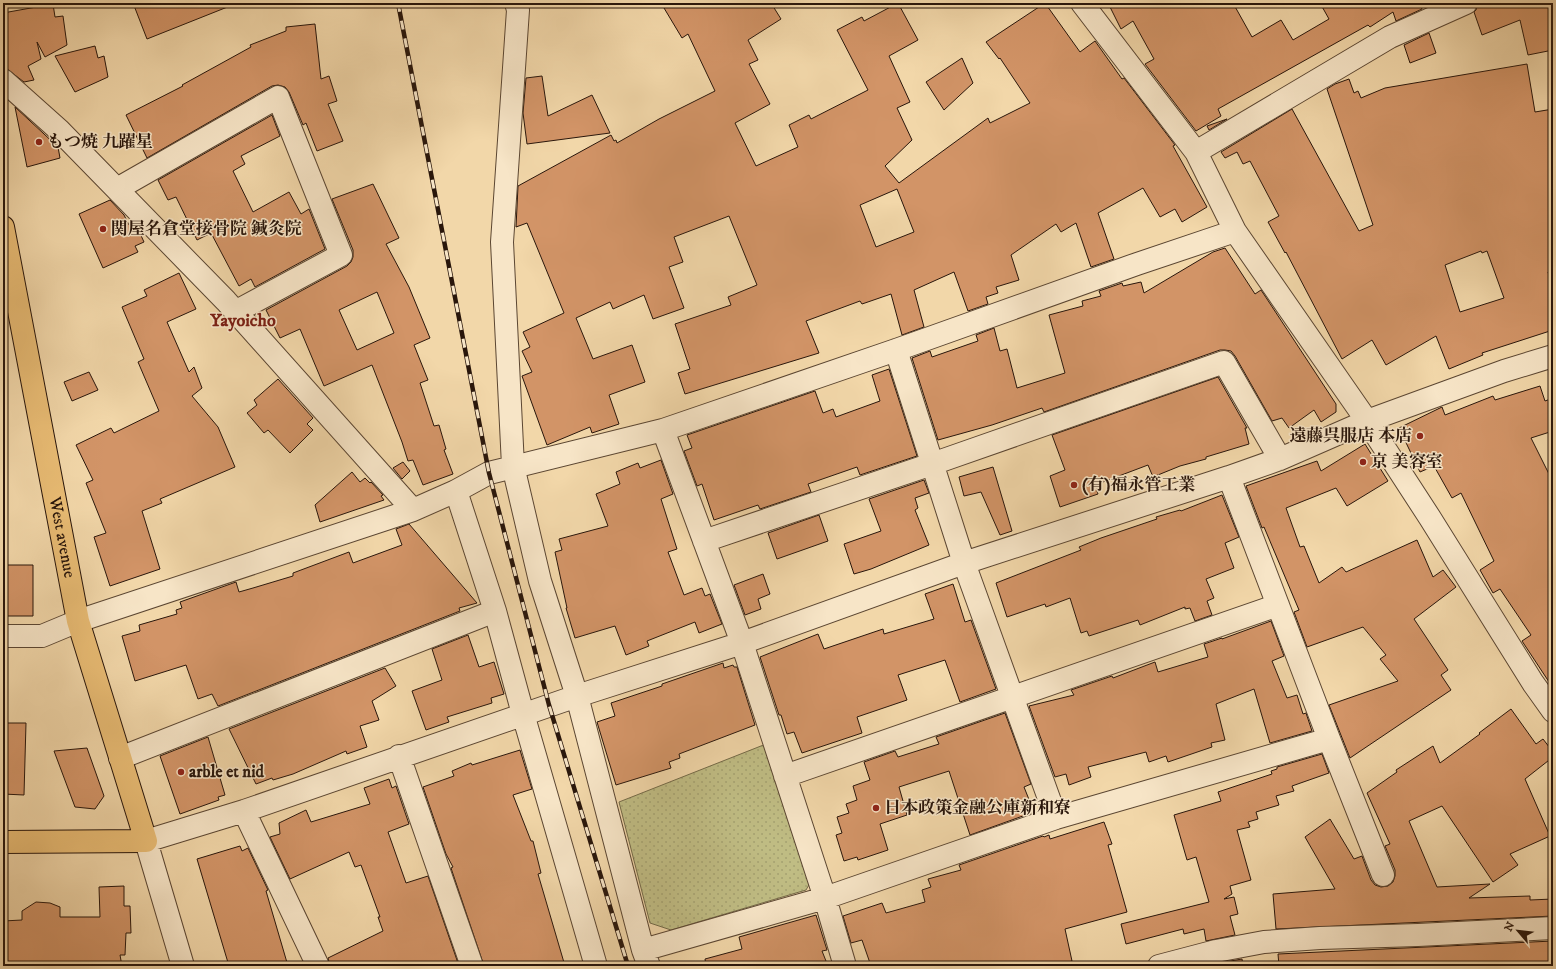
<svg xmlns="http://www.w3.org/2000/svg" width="1556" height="969" viewBox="0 0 1556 969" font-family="'IM FELL DW Pica','Noto Serif JP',serif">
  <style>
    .green { fill: url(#green-dots); stroke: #746a48 }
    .building { fill: #d29467; stroke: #29160b; fill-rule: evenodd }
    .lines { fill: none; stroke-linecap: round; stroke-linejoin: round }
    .minor-casing { stroke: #5b4632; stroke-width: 24 }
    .highway-casing { stroke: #29160b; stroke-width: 24 }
    .minor { stroke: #f7e5c7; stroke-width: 22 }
    .highway { stroke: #e9bc74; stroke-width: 22 }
    .rail-casing { stroke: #29160b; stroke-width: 4.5 }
    .rail { stroke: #f7e5c7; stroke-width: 3; stroke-dasharray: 9; stroke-linecap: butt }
    .poi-dot { fill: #8f2418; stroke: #f7e5c7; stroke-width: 1.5 }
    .labels { text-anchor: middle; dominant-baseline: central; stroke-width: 3; stroke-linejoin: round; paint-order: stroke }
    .poi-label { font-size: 17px; font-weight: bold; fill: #29160b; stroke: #f7e5c7; text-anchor: start }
    .street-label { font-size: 17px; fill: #29160b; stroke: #f7e5c7 }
    .neighbourhood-label { font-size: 18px; font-weight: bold; fill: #7a1f14; stroke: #f7e5c7 }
  </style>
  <defs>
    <pattern id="green-dots" width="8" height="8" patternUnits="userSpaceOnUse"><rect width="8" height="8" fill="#c0bd84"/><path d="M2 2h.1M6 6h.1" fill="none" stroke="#a5a271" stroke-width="1.8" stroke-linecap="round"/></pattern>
  </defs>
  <rect width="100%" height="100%" fill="#f2d7a9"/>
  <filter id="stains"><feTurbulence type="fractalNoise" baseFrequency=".005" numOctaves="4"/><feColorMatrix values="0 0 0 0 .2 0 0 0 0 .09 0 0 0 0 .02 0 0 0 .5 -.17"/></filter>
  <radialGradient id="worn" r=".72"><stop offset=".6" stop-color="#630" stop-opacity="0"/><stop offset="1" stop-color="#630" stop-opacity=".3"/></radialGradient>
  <!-- green -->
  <path class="green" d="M766,744l44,139 -4,7 -135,40 -21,-7 -31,-121z"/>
  <!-- building -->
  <path class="building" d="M133,3h101l1,1 -88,35z
    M661,3h110l10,16 -33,21 10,20 -9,4 21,40 -35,19 21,43 42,-19 -9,-22 20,-10 2,4 57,-29 -31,-60 25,-13 2,4 34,-18 20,37 -29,16 21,46 -13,6 15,32 -27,26 14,17 89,-65 2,5 40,-20 -30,-45 -1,1 -13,-17 59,-39 35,49 15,-11 27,38 2,-1 51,67 -2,1 34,61 -25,15 -7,-13 -15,8 -17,-29 -45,25 16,46 -23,8 -15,-44 -15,9 -5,-8 -45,31 8,25 -23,7 2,6 -12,4 2,7 -20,7 -14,-39 -40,18 10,37 -22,8 -11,-41 -29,10 -2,-3 -54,20 13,32 -134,41 -7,-21 12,-4 -15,-45 56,-19 -3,-8 29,-12 -28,-69 -55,21 9,25 -14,5 15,41 -31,11 -9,-24 -31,14 -3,-7 -34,16 17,41 39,-14 13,37 -36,13 10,29 -27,9 -2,-6 -43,18 -25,-69 10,-4 -10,-21 8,-4 -7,-15 41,-19 -37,-90 -11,4 2,-41 93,-51 3,6 2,-1 1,3 42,-24 56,-28 -27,-57 -6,4zM897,189l17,43 -38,15 -16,-42z
    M1108,3h125l19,34 29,-17 12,20 36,-21 -9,-16h100l2,6 -26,12 -3,-9 -23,15 -2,-2 -150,84 3,7 -25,15 -51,-67 9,-5 -21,-38 -12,8z
    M1478,3h75v47l-25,5 -8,-35 -38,15 -8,-23 2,-2z
    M53,4l2,13 8,-1 4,29 -22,12 -8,-15 4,17 -13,7 6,14 -10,2 -17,-13 -4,-24v-32z
    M315,24l6,55 8,-3 8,25 -9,3 15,37 -26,10 -11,-28 -3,2 -14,-33 -4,-5 -7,-2 -6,1 -125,72 -21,-43 57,-29 -1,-1 69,-38 -1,-2 36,-14v-4z
    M1429,33l7,20 -26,10 -6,-18z
    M95,46l3,12 6,-2 4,21 -33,15 -20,-36z
    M962,58l11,25 -29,27 -18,-28z
    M1527,64l8,48 18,-3v161l-5,2 5,17v41l-71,23 1,2 -34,14 -13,-33 -50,29 -14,-25 -30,19 -56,-107 -1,1 -17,-31 11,-6 -29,-55 -7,3 -6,-12 -12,6 -4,-6 71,-43 67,122 14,-6 -46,-136 8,-5 14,-5 5,14 4,-2 3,7 24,-10zM1481,251l1,2 5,-2 17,47 -44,14 -15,-47z
    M542,76l6,40 44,-21 18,38 -83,11 -4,-31 3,-35z
    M15,107l43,40 2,11 -33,9z
    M272,115l8,21 -39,20 4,8 -12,7 20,41 36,-20 12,22 8,-5 16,40 -70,38 -4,-8 -12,7 -28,-53 -14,7 -21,-43 -8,3 -10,-20z
    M1227,119l-18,11 -2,-4z
    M373,184l26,54 -13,6 23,43 21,51 -16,7 14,35 -8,3 14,43 5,-1 7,24 -2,1 9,24 -30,11 -10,-25 -5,1 -6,-19 -30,-77 -48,21 -24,-57 -20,9 -14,-28 81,-44 4,-4 2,-5v-7l-21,-51zM377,292l17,41 -37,17 -18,-40z
    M110,200l14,15 5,10 4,-2 5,6 6,13 -9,4 3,6 -35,16 -24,-54z
    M1225,248l30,46 6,-4 4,6 71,108v8l-15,10 -7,-12 -25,18 -7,-10 -10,3 -37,-65 -4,-5 -6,-1h-5l-176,62 -2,-4 -50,17 -54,15 -26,-82 18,-7 2,6 46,-16 -2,-6 18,-7 6,23 7,-2 10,39 48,-15 -16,-58 34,-9 -1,-5 19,-5 -2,-5 23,-8 1,3 18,-4 3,11 69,-41z
    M179,273l17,36 -29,13 22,50 5,-5 8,21 -10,8 26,31 17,40 -75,32 2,4 -20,8 18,58 -50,17 -16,-49 12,-4 -20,-50 7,-3 -17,-35 35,-17 3,5 45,-22 -21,-49 6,-3 -22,-52 25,-11 -3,-6z
    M889,369l28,87 -57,19 -3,-8 -49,17 3,8 -51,17 -2,-4 -44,15 -12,-36 -5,2 -13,-35 8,-3 -5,-13 128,-44 8,22 10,-4 3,8 44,-16 -8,-26z
    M89,372l9,18 -26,11 -8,-19z
    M1218,377l29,51h-2l4,16 -43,13v2l-26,7 -27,11 -5,-12 -53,20 3,9 -38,13 -10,-31 15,-6 -13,-35z
    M278,379l35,39 -6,6 6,6 -23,23 -22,-23 -4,3 -17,-20 10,-8 -3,-5z
    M1540,386l5,15 8,-3v33l-22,7 22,44v206l-31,-47 9,-6 -31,-46 -7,4 -13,-23 14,-9 -33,-68 -9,5 -18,-32 -14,6 -21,-44 43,-21 3,8 48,-19 2,4z
    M1365,444l23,37 -41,25 -11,-18 -50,20 14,39 4,-1 15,37 23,-16 4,5 71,-32 16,37 10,-7 13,17 -42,32 34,51 -7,5 10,15 -101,68 -21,-53 69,-24 -18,-22 6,-4 -23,-28 -56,20 -13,-35 5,-2 -35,-83 -2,1 -16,-42 71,-25 4,10z
    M661,460l12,34 -12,5 16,50 -9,3 16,43 18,-7 3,8 5,-2 12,30 -23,9 -4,-11 -48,19 2,5 -23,9 -11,-29 -40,12 -9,-30h1l-12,-56 7,-2 -3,-11 49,-13 -12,-32 24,-10 -4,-12 22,-9 2,5z
    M403,462l7,9 -8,8 -9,-11z
    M993,467l19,64 -12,4 -19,-43 -17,4 -5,-19z
    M352,472l8,10 5,-4 5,5 1,-1 12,13 -2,1 3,4 -64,22 -5,-17z
    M924,480l5,13 -14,5 3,10 -3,2 14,35 -58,24 -17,5 -10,-30 37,-13 -12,-32z
    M1222,495l17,42 -14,6 9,25 -28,11 8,19 -7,3 5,14 -17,6 -5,-13 -5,1v-2l-45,18 -2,-5 -49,16 -2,-5 -6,2 -11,-35 -24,9 -1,-3 -38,13 -11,-34 85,-33 -2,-3 22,-9 56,-19 -1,-2 24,-7 1,1z
    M819,515l9,26 -51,18 -9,-26z
    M409,524l68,79 -18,5 1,3 -242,95 -6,-12 -14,5 -12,-34 -51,16 -13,-45 18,-5 -1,-6 38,-11 -1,-4 6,-2 -2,-6 56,-20 3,10 14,-4 40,-12v-3l56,-21 4,11 49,-18 -6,-16z
    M3,565h30v51h-30z
    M763,574l7,20 -12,5 3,10 -16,6 -11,-30z
    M953,584l12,38 6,-2 25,69 -36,13 -15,-42 -47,15 9,25 -50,17 5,16 -60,20 -8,-21 -7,2 -6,-19h-2l-19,-58 58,-23 6,15 59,-20 1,5 50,-15 -9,-25z
    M1271,621l13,35 -12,5 15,37 10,-3 6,19 3,-1 6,18 -42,12 -16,-54 -38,15 9,36 -14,3 1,4 -44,15 -2,-6 -17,6 -3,-10 -58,15 3,10 -22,8 -3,-11 -11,3 -26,-71 45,-11 -3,-5 41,-14 1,2 42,-16 3,10 50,-15 -4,-13 18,-6v1z
    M468,635l11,32 15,-5 10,32 -13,4 1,5 -45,14 2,5 -23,8 -14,-39 30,-11 -10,-31z
    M723,663l1,5 9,-3 1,2h3l18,58 -76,29 1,4 -11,4 2,6 -55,17 -19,-63 18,-6 -4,-13 51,-17v-2z
    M385,668l11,18 -24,15 7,19 -19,6 7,21 -20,7 -1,-3 -53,23 -20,6 -1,-2 -16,6 -27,-55z
    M1511,709l25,35 7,-5 10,13v5l-28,22 25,57 -40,18 8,11 -25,17 -51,-76 -33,15 28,66 53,-3 -21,14 61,-2v4l23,-1v17l-277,13 -3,-35 62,-5 -30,-52 25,-18 24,40 8,-3 9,24 4,5 6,2 7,-1 5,-4 2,-6v-6l-10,-24 5,-2 -23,-51 30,-21 -1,-2 37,-24 7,17 40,-29 -1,-1z
    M1005,713l26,71 -7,3 10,25 -64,23 -21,-64 -50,16 8,28 -27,9 8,26 -30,10 -1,-3 -13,4 -8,-26 6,-2 -5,-16 12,-4 -3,-9 11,-4 -4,-14 17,-6 -6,-18 31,-11 3,6 41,-13 -3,-7z
    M3,723h23l-2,72 -21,-1z
    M208,737l17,58 -7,2 1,3 -39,14 -20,-58z
    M87,748l17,48 -9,13 -20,-2 -21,-56z
    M520,750l12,39 -19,6 18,46h2l8,32 -3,1 27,92h-81l-33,-98 2,-1 -7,-13 -23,-67 31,-11 -2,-5 19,-8 1,2z
    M1322,754l7,19 -37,13 2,5 -18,5 3,9 -23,7 2,7 -10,3 2,5 -13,3 14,50 -21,6 2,8 -8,5 10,-2 4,17 -8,2 5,19 -29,6 -2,-12 -20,5 -1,-5 -57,15 -5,-20 88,-22 -13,-45 -9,3 -13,-45 47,-14 -3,-9 54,-18 -1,-3 6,-2v-2z
    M389,779l3,9 4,-2 13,38 -21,8 18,51 22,-7 31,90h-129l-2,-8 55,-27 -5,-14h2l-19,-52 -6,2 -6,-15 -59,27 -20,-42 10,-3 -1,-11 27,-13 5,12 59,-18 -6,-16z
    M1104,822l8,22 -4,1 19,67 -62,17 7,32 -20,5h-181l-9,-26 -11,3 -8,-27 39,-13 4,10 39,-11 -3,-12 9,-3 -3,-8 33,-9 -2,-5 84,-29 1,1 5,-2 1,4z
    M240,846l2,5 6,-3 20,42 -2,1 22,75h-59l-32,-107z
    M124,886v20h6l1,27h-5l-1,22h-5l2,11h-116l-1,-15h-2v-30l19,-1v-9l14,-9 14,1 10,4v10h40l-1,-30z
    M816,915l11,35 -5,1 6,15h-122l-1,-7 37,-10 -3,-12z
    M1553,941v25h-274l-1,-12z
    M1242,959l1,7h-33l9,-3z"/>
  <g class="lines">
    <!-- minor casing -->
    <g class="minor-casing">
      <path id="minor" d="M516,3l2,7 -16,232 11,224 27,115 37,115 66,254 6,16
        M1082,3l114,149 39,79 132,190 63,97 103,165 20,28
        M3,80l56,50 167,171 187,209
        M1196,152l194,-115 76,-34
        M117,189l161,-92 63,158 -106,57
        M896,350l68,213 92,255
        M663,430l79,213 83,255 20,68
        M1229,477l100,262 54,136
        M456,491l39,120 28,103 73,252
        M704,541l228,-77 292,-102 56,97
        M3,636h39l36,-15 335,-111 43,-19 33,-18 174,-43 233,-80 241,-86 98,-33
        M399,756l73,210
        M120,758l375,-147
        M785,776l493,-171
        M244,811l74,155
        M643,950l182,-52 231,-80 273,-79
        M183,966l-37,-125 98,-30 333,-115 165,-53 222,-80 265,-86 51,-18 87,-38 137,-50 49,-15
        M1159,966l57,-15 48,-9 56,-4 98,-3 135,-7"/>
    </g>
    <!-- highway casing -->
    <g class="highway-casing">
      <g id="highway">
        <path id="s1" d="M3,227l75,394 68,220 -143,1"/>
      </g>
    </g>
    <!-- minor -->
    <use href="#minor" class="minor"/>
    <!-- highway -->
    <use href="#highway" class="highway"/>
    <!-- rail casing -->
    <g class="rail-casing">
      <path id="rail" d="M398,3l91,470 60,232 79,261"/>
    </g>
    <!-- rail -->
    <use href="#rail" class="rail"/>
  </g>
  <!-- markers -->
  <g class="poi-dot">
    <circle cx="39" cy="142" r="4"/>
    <circle cx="103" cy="229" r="4"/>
    <circle cx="1420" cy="436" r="4"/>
    <circle cx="1363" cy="462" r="4"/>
    <circle cx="1074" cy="485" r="4"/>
    <circle cx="181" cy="772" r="4"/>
    <circle cx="876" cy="808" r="4"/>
  </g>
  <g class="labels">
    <!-- poi labels -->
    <g class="poi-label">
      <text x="47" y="142">もつ焼 九躍星</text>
      <text x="111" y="229">関屋名倉堂接骨院 鍼灸院</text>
      <text x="1412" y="436" text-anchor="end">遠藤呉服店 本店</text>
      <text x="1371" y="462">京 美容室</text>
      <text x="1082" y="485">(有)福永管工業</text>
      <text x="189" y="772">arble et nid</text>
      <text x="884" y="808">日本政策金融公庫新和寮</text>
    </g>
    <!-- street labels -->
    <g class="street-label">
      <text stroke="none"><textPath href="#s1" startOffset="316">West avenue</textPath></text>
    </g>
    <!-- neighbourhood labels -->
    <g class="neighbourhood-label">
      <text x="243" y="321">Yayoicho</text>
    </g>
  </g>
  <!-- margin -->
  <rect width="1556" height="969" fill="none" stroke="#f2d7a9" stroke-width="16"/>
  <rect x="4" y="4" width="1548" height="961" fill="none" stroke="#29160b" stroke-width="2"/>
  <rect x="8" y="8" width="1540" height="953" fill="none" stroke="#29160b"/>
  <!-- north arrow -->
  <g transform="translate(1518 931) rotate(298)" stroke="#f7e5c7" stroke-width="3" paint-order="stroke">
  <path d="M0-3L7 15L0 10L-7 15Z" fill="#29160b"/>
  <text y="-6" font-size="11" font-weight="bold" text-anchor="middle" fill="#29160b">N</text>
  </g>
  <rect width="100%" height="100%" filter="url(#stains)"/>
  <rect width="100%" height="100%" fill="url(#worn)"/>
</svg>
